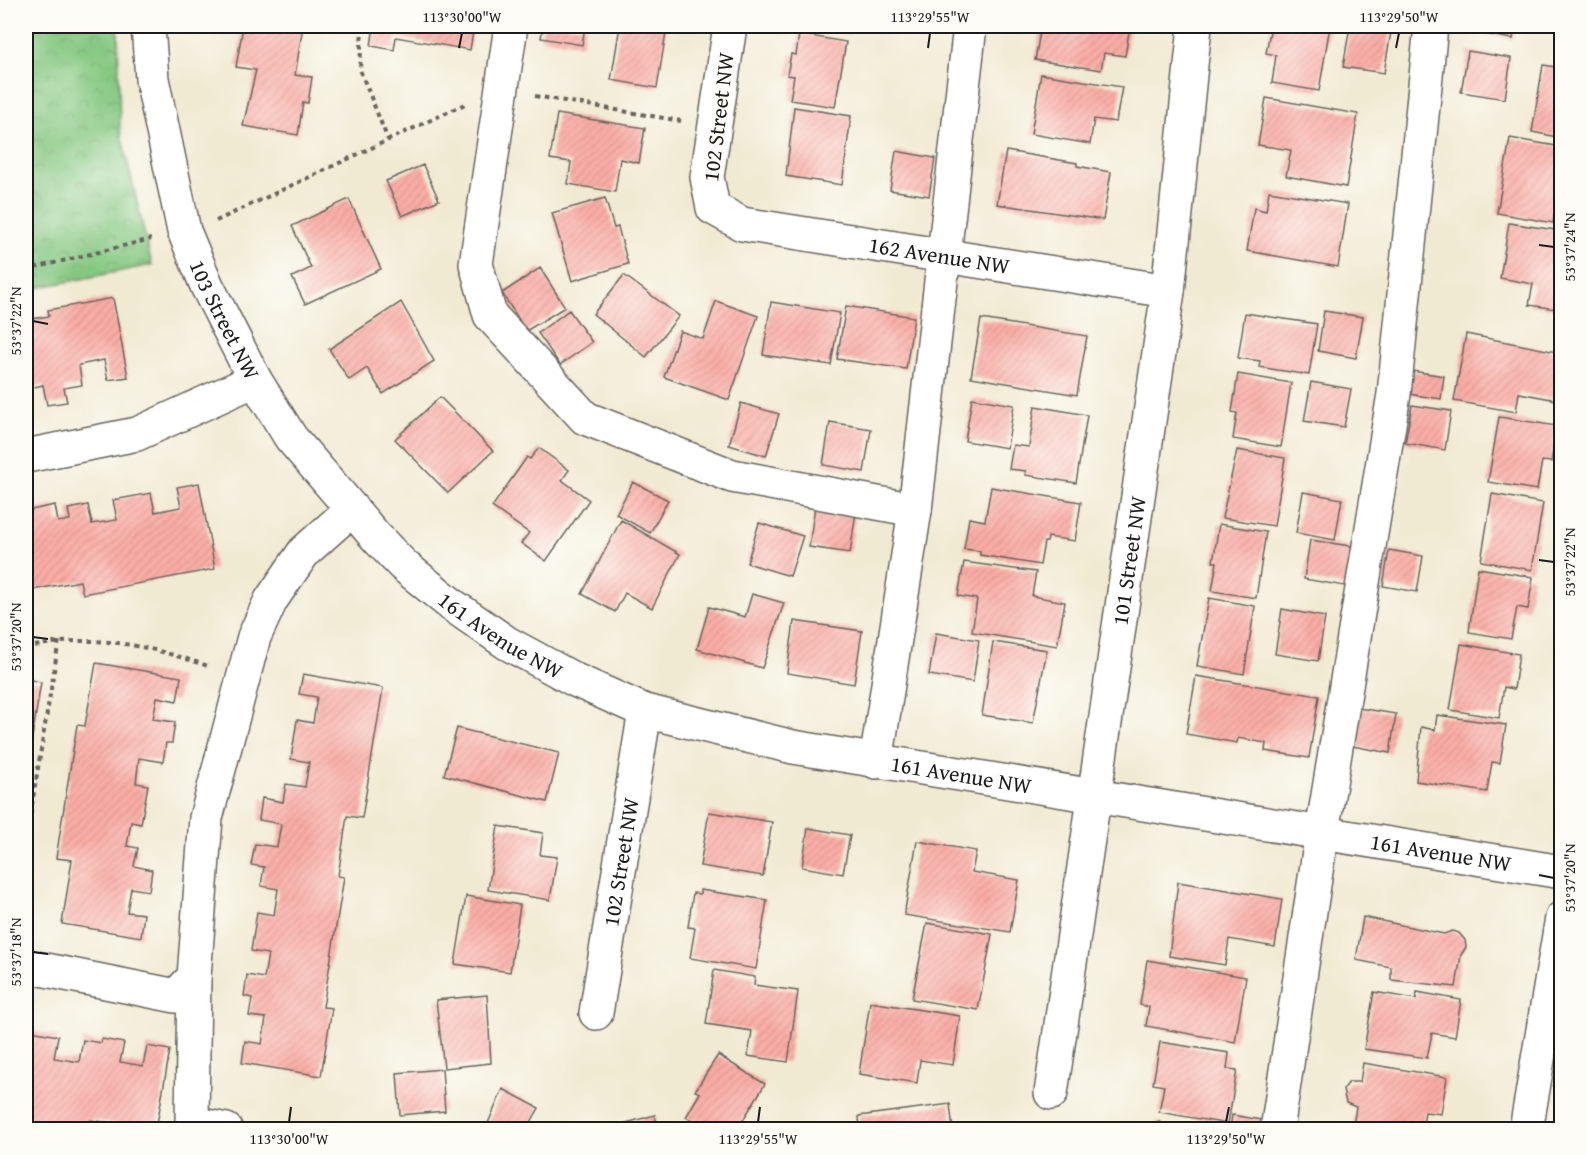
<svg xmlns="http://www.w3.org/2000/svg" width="1587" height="1155" viewBox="0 0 1587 1155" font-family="'Gentium Book Plus',serif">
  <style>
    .park { fill: url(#park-crowns); stroke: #50724e; stroke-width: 1.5 }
    .building { fill: url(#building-hatch) }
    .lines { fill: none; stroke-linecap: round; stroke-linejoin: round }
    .minor-casing { stroke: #67645c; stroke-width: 36 }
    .path { stroke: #67645c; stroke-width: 4; stroke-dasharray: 4.5 4.5; stroke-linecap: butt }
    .minor { stroke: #fff; stroke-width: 33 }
    .ticks { fill: none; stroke: #1c1c1c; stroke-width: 2 }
    .labels { text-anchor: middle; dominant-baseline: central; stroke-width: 4.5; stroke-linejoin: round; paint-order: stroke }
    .street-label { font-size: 22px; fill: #1c1c1c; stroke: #fdfcf7 }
    .neatline { fill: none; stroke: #1c1c1c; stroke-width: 2 }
    .ticks-label { font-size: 15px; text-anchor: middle; fill: #1c1c1c }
  </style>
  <defs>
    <pattern id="park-crowns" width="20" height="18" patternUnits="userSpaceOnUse" patternTransform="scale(1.5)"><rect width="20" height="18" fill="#84c780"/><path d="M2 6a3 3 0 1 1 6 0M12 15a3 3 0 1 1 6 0" fill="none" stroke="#71aa6e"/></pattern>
    <pattern id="building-hatch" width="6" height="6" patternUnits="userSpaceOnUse" patternTransform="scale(1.5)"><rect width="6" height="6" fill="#faada6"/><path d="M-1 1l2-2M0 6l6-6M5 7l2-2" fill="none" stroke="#d6948e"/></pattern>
  </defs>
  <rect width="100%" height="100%" fill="#fdfcf7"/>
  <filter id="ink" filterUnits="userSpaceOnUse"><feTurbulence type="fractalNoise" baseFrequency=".0167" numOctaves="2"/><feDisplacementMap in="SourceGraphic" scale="12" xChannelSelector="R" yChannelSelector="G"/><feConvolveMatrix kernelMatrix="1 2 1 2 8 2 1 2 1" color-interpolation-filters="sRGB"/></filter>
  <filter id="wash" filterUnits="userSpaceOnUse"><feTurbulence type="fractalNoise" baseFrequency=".008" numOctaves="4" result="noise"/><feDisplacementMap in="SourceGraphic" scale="24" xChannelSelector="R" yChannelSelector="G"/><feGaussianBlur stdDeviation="1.35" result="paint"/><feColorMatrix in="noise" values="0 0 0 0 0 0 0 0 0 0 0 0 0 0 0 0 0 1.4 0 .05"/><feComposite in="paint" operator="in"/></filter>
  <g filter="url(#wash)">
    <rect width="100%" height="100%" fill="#f1ead3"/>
    <!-- park -->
    <path class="park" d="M26,26h92l2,104 32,135 -126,25z"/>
    <g id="blocks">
      <!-- building -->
      <path class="building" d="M243,26h60l-8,49 17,2 -4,26 -5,-1 -5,33 -55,-9 13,-56 -20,-3z
        M374,26h100l-4,24 -74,-13 -2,13 -23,-4z
        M543,26h42l-3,19 -41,-7z
        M620,26h47l-10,62 -46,-8z
        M811,26h39l-1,7z
        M1041,26h89l-5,30 -21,-3 -3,17 -66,-10z
        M1271,26h59l-11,65 -47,-8 4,-28 -10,-2z
        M1350,26l41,6 -7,41 -41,-6z
        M1470,26h45l-2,13 -44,-8z
        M799,34l47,8 -11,65 -45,-7 4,-24 -7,-1 4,-21 5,1z
        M1468,51l43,7 -6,41 -44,-7z
        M1543,65l19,3v70l-30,-6z
        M1041,74l81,13 -6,35 -22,-3 -4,25 -59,-10z
        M1266,98l92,16 -12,73 -60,-11 5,-26 -33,-5z
        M794,107l57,9 -9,69 -56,-9z
        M557,114l88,14 -6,35 -19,-4 -5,33 -47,-8 3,-22 -21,-3z
        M1510,138l52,9v44l-3,-1 -6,33 -56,-10z
        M896,151l39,7 -6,38 -39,-6z
        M1006,151l71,12v3l34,6 -8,48 -106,-16z
        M423,165l16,35 -37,16 -16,-35z
        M1269,191l79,13 -10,63 -91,-16 7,-43 12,3z
        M605,198l9,30 4,-1 10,37 -56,17 -20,-68z
        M349,199l32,70 -76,35 -13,-27 19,-9 -19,-42z
        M1509,223l53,8v79l-33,-5 4,-21 -33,-6z
        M540,268l25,39 -39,24 -24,-38z
        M624,275l55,41 -33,41 -53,-43z
        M113,298l15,79 -20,3 -4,-20 -25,5 3,20 -18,3 3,14 -20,3 -4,-20 -17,4v-69l23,-4 -1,-6z
        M716,301l42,15 -29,84 -65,-23 16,-46 23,8z
        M401,302l33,59 -51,33 -16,-26 -18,12 -20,-31z
        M771,302l69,11 -9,52 -68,-10z
        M846,306l68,11 -8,52 -69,-10z
        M569,310l23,32 -32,23 -22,-32z
        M1324,311l39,6 -7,41 -38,-7z
        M1245,313l72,11 -8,51 -50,-8 1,-6 -22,-3z
        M981,319l106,17 -10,59 -106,-18z
        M1466,334l96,19v48l-43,-8 -3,19 -62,-11z
        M1412,371l32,5 -3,23 -32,-5z
        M1238,374l53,9 -10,64 -48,-8 4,-26 -5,-1z
        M1311,382l40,7 -7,38 -40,-6z
        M440,397l53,54 -45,42 -53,-54z
        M972,398l42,7 -7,43 -42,-7z
        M741,403l38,11 -13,42 -37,-11z
        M1412,405l39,6 -6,39 -40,-7z
        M1035,406l52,9 -11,68 -51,-8 1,-4 -17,-2 4,-24 16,2z
        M1499,417l58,9 -6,36 -9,-1 -5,29 -49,-8z
        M830,422l41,7 -7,43 -41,-7z
        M539,448l30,22 -7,10 27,20 -43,61 -25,-18 8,-10 -37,-26 35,-50 3,2z
        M1237,450l48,8 -11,68 -52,-8z
        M633,482l35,18 -18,33 -34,-19z
        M199,483l16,86 -132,25 -3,-13 -54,10v-80l29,-6 3,17 12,-2 -2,-11 20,-4 4,19 25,-4 -4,-20 38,-7 4,19 26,-5 -4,-20z
        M991,487l90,15 -6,39 -27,-4 -1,5h-3l-4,23 -60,-10v-4l-16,-2 5,-31 16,3z
        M1303,492l39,7 -7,41 -39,-7z
        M1492,494l51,9 -11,67 -51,-9z
        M815,506l41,6 -6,41 -41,-6z
        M621,520l59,34 -28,54 -27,-15 -10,19 -33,-18z
        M759,523l44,13 -13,40 -43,-13z
        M1219,524l47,8 -10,66 -44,-7 5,-29h-4z
        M1310,540l47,7 -7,40 -46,-8z
        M1389,550l34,6 -6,36 -34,-6z
        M964,562l72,10 -4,24 33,6 -8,44 -85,-14 5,-33 -19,-3z
        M1478,568l55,9 -5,32 -11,-2 -6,32 -42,-7z
        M752,594l32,9 -22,65 -65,-19 12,-42 36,10z
        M1209,598l46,8 -11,68 -47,-8z
        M1282,609l43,8 -7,44 -43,-7z
        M794,621l68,10 -8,53 -67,-11z
        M936,633l43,7 -6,42 -44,-7z
        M993,642l54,8 -14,73 -51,-8z
        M1461,644l58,10 -5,35 -10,-2 -5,31 -49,-8z
        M96,663l85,14 -4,24 -20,-4 -4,22 22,3 -3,21h-6l-3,19 -24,-4 -3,25 12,2 -7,39 -10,-2 -4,24 11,2 -4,18 18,4 -3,21 -18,-3 -4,24 17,2 -3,23 -79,-13 10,-64 -16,-2 21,-133 8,1z
        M303,674l80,14 -21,130 -15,-2 -9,60 6,1 -21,130 9,1 -11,68 -79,-13 3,-22 17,3 4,-26 -17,-2 3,-18 -8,-2 3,-21 17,3 4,-24 -17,-3 6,-39 17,3 4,-26 -17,-3 3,-19 -13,-2 4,-21 22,3 4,-23 -22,-4 3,-22 21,4 3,-18 19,3 4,-25 -18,-3 6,-39 16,3 4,-26 -18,-3z
        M1196,676l123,20 -10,62 -44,-7 1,-8 -28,-5 -1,5 -51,-9z
        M26,679l15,3 -11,68 -4,-1z
        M1358,708l38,6 -6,39 -38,-7z
        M1437,715l69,10 -6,38 -8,-1 -5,30 -71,-11 5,-54 14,3z
        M457,728l102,25 -12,49 -103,-27z
        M709,812l63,10 -9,54 -63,-10z
        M498,826l45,7 -3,22 17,2 -7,43 -62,-10z
        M808,828l42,7 -7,39 -41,-7z
        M917,841l59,10 -4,21 47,8 -9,52 -106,-17z
        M1178,882l104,17 -7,48 -46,-8 -4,26 -56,-9z
        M700,890l67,10 -11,69 -66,-11 5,-30 -7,-1 5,-34 7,1z
        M466,896l54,9 -10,67 -55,-8z
        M1363,917l81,17 8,-3 7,2 6,7 1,7 -5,8 -5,32 -65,-7v-13l-35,-7z
        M927,923l65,11 -14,76 -66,-11z
        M1147,960l99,17 -11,65 -89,-16 3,-19 -9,-2z
        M714,970l41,7 -1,8 44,6 -10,71 -40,-6 4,-25 -46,-7z
        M1374,992l42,7 1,-7 44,8 -6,37 -23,-4 -5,25 -63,-9z
        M487,995l4,68 -47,5 -8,-68z
        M870,1002l90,14 -7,49 -33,-5 -3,23 -58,-9z
        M26,1030l32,6 -4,22 25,4 4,-22 18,3 1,-4 22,4 -4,19 23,4 4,-20 23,4 -14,80 -65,-10 -2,10h-15l-48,-9z
        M1160,1042l69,11 -2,16 10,1 -9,54 -69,-12 5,-26 -11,-2z
        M718,1055l47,29 -28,46h-30l-21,-13 14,-24 -5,-2z
        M1363,1063l84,14 -6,37 -16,-2 -3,18h-50l-19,-4 3,-19 -10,-4 -3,-13 6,-8h11z
        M442,1069l3,42 -45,4 -3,-42z
        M503,1089l36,19 -8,14 15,8h-61z
        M950,1104l3,26h-93l-1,-14z
        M655,1115l3,15h-43v-4z
        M1232,1115l36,6 -1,9h-37z
        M1158,1121l13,9h-19z"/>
    </g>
  </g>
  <g filter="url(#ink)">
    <use href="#blocks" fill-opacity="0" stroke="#67645c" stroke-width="1.5"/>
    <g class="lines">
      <!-- minor casing -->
      <g class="minor-casing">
        <g id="minor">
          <path id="s1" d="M148,26l4,53 32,152 23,55 48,94 36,58 85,99 27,28 49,40 55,38 68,37 70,31 148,36 769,125"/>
          <path d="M511,26l-35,238 14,51 95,103 147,58 183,34"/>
          <path id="s2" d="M730,26l-23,151 6,31 29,16 426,67"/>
          <path d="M26,456l111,-22 118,-54"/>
          <path d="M876,762l39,-252 55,-484"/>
          <path d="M26,966l150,30 18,-19 12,-159 48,-181 17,-37 33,-48 47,-42"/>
          <path d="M194,977l-2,146 34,7"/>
          <path id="s3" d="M596,1013l49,-302"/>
          <path id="s4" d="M1051,1093l117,-802 27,-265"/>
          <path d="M1277,1130l45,-298 72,-438 37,-368"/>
          <path d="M1526,1130l36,-212"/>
        </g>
      </g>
      <!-- path -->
      <path class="path" d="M362,26l-2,44 28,70
        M535,96l146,25
        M216,221l251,-118
        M26,270l125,-31
        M26,648c68,-16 120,-3 185,19
        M26,776l11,2
        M26,841l33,-201"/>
      <!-- minor -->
      <use href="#minor" class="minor"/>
    </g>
  </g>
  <!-- ticks -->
  <path class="ticks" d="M459,48l3,-15M928,48l2,-15M1396,48l3,-15M1539,245l15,2M33,321l15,3M1539,560l15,2M33,637l15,2M1539,875l15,3M33,952l15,2M289,1122l2,-15M758,1122l2,-15M1226,1122l3,-15"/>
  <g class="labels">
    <!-- street labels -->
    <g class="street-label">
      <text transform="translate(718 117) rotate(-83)">102 Street NW</text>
      <text stroke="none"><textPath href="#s2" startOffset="417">162 Avenue NW</textPath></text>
      <text stroke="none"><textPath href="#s1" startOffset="306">103 Street NW</textPath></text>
      <text stroke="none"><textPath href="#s4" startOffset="538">101 Street NW</textPath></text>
      <text stroke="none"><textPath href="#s1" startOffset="732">161 Avenue NW</textPath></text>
      <text stroke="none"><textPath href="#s1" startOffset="1218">161 Avenue NW</textPath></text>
      <text stroke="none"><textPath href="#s1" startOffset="1704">161 Avenue NW</textPath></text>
      <text stroke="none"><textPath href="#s3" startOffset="153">102 Street NW</textPath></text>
    </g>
  </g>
  <!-- margin -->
  <rect width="1587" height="1155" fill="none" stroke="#fdfcf7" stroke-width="66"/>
  <rect x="33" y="33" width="1521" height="1089" class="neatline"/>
  <g class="ticks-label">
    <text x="462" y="22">113°30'00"W</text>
    <text x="930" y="22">113°29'55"W</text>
    <text x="1399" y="22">113°29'50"W</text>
    <text transform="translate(1570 247) rotate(-90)" y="5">53°37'24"N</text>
    <text transform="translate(16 321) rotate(-90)" y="5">53°37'22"N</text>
    <text transform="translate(1570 562) rotate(-90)" y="5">53°37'22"N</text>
    <text transform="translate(16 637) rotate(-90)" y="5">53°37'20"N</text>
    <text transform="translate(1570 878) rotate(-90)" y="5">53°37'20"N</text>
    <text transform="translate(16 952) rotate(-90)" y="5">53°37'18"N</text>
    <text x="289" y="1144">113°30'00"W</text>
    <text x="758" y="1144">113°29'55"W</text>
    <text x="1226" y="1144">113°29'50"W</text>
  </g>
</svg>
